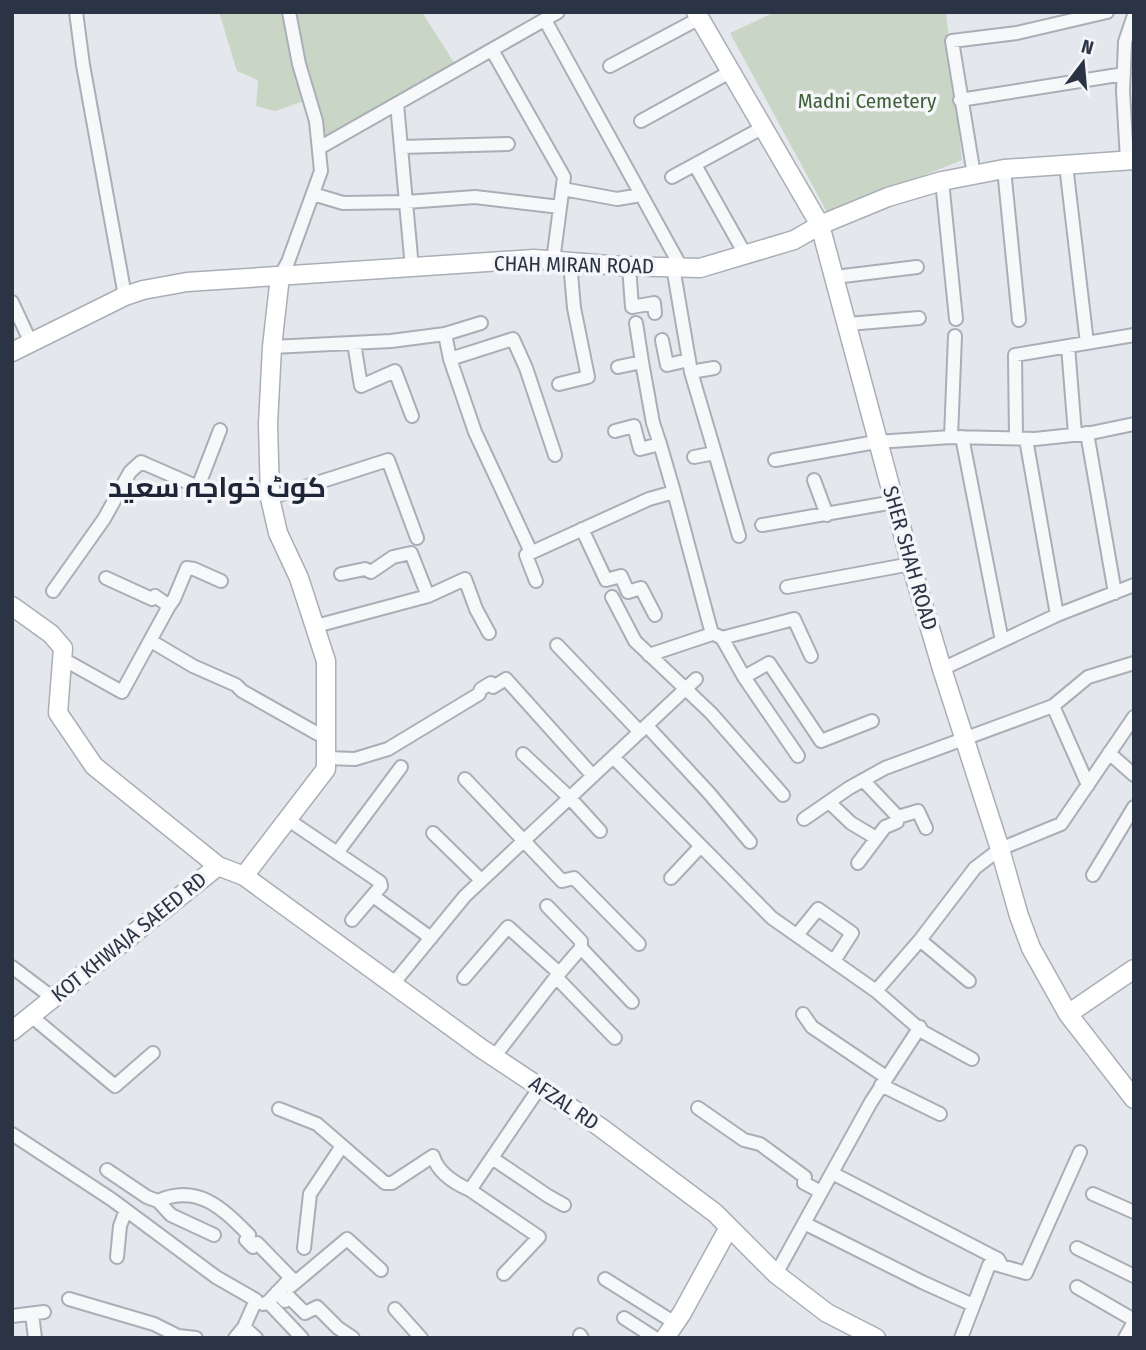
<svg xmlns="http://www.w3.org/2000/svg" width="1146" height="1350" viewBox="0 0 1146 1350" font-family="'Fira Sans Condensed',Cairo,sans-serif">
  <style>
    .green { fill: #c9d6c5 }
    .lines { fill: none; stroke-linecap: round; stroke-linejoin: round }
    .street-casing { stroke: #a9aeb7; stroke-width: 16 }
    .secondary-casing { stroke: #a9aeb7; stroke-width: 21 }
    .street { stroke: #f7f8fa; stroke-width: 12 }
    .secondary { stroke: #fff; stroke-width: 18 }
    .labels { text-anchor: middle; dominant-baseline: central; stroke-width: 7; stroke-linejoin: round; paint-order: stroke }
    .park-label { font-size: 21px; fill: #3f6138; stroke: #f4f6f9 }
    .street-label { font-size: 21px; fill: #2b3445; stroke: #f4f6f9 }
    .district-label { font-size: 28px; font-weight: bold; fill: #1d2536; stroke: #f4f6f9 }
  </style>
  <rect width="100%" height="100%" fill="#e4e7ec"/>
  <!-- green -->
  <path class="green" d="M219,12h203l36,57 -139,79 -12,-48 -32,11 -19,-5 2,-26 -21,-9z
    M775,12h171l16,148 -134,54 -98,-181z"/>
  <g class="lines">
    <!-- street casing -->
    <g class="street-casing">
      <path id="street" d="M76,12l7,53 42,231
        M545,20l136,247
        M492,50l72,127 -11,84
        M610,66l90,-48
        M960,100l164,-26
        M397,104l15,164
        M641,121l89,-49
        M401,147l107,-3
        M319,148l239,-136
        M1127,160l-4,-69 2,-49 9,-27
        M695,165l50,89
        M1066,165l21,178
        M1004,169l15,151
        M974,175l-22,-134 65,-8 90,-21
        M672,177l90,-49
        M942,181l14,138
        M563,189l54,10 24,-4
        M313,194l30,9 63,-1 69,-5 85,10
        M629,266l3,41 22,-4 1,10
        M673,267l18,105 23,-4
        M280,276l8,-14 33,-91 -5,-50 -17,-57 -10,-52
        M835,277l82,-10
        M12,302l19,41
        M636,323l6,39
        M848,324l71,-6
        M445,334l36,-11
        M662,340l5,25 22,-5
        M354,343l7,43 34,-15 17,45
        M1068,346l7,88
        M272,347l119,-6 54,-7 5,25
        M618,367l24,-5 11,61 7,21
        M691,372l24,81 -21,4
        M559,384l29,-7 -14,-69 -4,-46
        M615,431l19,-5 6,23 20,-5 14,48
        M1087,433l28,160
        M951,437l4,-101
        M962,437l40,204
        M1016,438l-1,-83 119,-20
        M1026,439l31,176
        M715,453l24,83
        M775,460l101,-18 75,-5 84,2 56,-6 43,-9
        M814,480l13,35
        M270,498l118,-38 29,78
        M762,525l132,-23
        M582,529l24,51 15,-4 7,16 13,-4 14,27
        M531,552l-56,-120 -25,-73 63,-20 13,29 29,87
        M341,574l24,-5 6,3 22,-15 18,-4 17,43
        M536,581l-10,-26 123,-56 25,-7 38,142 -63,21
        M787,587l124,-23
        M53,591l51,-72 26,-47 11,-10 57,25 22,-57
        M612,597l23,44 76,72 72,82
        M169,606l5,-7 13,-31 7,1 27,12
        M316,626l112,-30 37,-17 11,30 13,24
        M716,635l6,3 72,-19 17,37
        M722,638l22,39 25,-14 52,78 51,-20
        M151,641l42,25 43,19 6,6 85,48
        M557,645l83,87
        M63,659l59,33 47,-86 -14,-10 -3,3 -46,-21
        M942,669l115,-54 77,-30
        M744,677l54,79
        M1053,706l35,79
        M647,726l62,67 41,49
        M1109,753l25,22
        M523,754l46,43 31,34
        M613,757l159,161 104,73 47,41 49,27
        M326,758l29,1 33,-10 91,-55 2,-5 10,-6 2,4 13,-8 87,97
        M465,779l97,102 12,-3 65,66
        M863,780l35,37 20,-6 8,17
        M829,802l22,21 25,15
        M287,819l93,63 1,4 -29,34
        M804,819l45,-31 36,-20 168,-62 35,-29 46,-14
        M433,833l48,47
        M337,853l64,-86
        M858,863l27,-36 12,-5 1,-5
        M1093,875l41,-68
        M671,878l29,-31
        M373,896l58,42
        M547,906l34,35v7
        M797,935l21,-26 34,24 -18,28
        M920,940l49,41
        M12,967l41,31
        M556,977l25,-29 51,54
        M464,978l44,-51 51,46
        M393,984l72,-88 231,-217
        M876,991l44,-51 55,-72 25,-19 61,-25 73,-107
        M803,1014l9,13 74,50
        M31,1016l84,70 38,-33
        M494,1057l62,-80 59,61
        M881,1085l59,29
        M698,1108l46,32 16,4 45,33 -1,6 17,9
        M279,1109l38,15 68,59h7l41,-27c5,17 21,27 37,34
        M12,1134l99,65 105,78 40,23 -12,27 -9,11
        M492,1158l56,38 16,9
        M107,1170l40,27 11,4
        M832,1173l166,86 4,7
        M1093,1194l41,18
        M804,1223l118,59 51,23
        M214,1235l-43,-20 -13,-14c40,-18 65,8 91,34l-3,5 7,7 4,-4 38,39
        M304,1248l6,-54 32,-48
        M1077,1248l57,28
        M117,1257l3,-31 6,-16
        M504,1274l35,-37 -69,-47 70,-103
        M776,1274l95,-172 49,-75
        M605,1279l70,44
        M1077,1287l57,33
        M277,1292l8,9 4,-4 16,16 12,-6 21,21 15,10
        M69,1299l85,25 24,12 18,2
        M268,1302l19,-20 4,4 56,-47 34,31
        M263,1304l5,-2 34,36
        M395,1309l26,29
        M32,1314l3,24
        M12,1316l32,-4
        M624,1318l31,20
        M244,1327l12,11
        M580,1335l2,3
        M961,1338l28,-73 6,-1 31,9 54,-121
        M1125,1338l9,-16"/>
    </g>
    <!-- secondary casing -->
    <g class="secondary-casing">
      <path id="secondary" d="M696,12l124,213 91,339 31,105 58,180 19,67 12,32 37,66 66,85
        M12,352l113,-56 18,-6 44,-8 347,-23 87,7 79,2 94,-28 26,-15 68,-28 54,-16 62,-12 130,-9
        M12,606l39,28 12,14 -5,65 36,53 124,100
        M244,876l82,-107v-108l-27,-83 -21,-45 -8,-35 -2,-74 4,-77 8,-71
        M1068,1014l66,-45
        M12,1031l206,-165 26,10 238,173 118,78 115,86 61,61 51,39 49,25
        M665,1338l17,-25 46,-84"/>
    </g>
    <!-- street -->
    <use href="#street" class="street"/>
    <!-- secondary -->
    <use href="#secondary" class="secondary"/>
  </g>
  <g class="labels">
    <!-- park labels -->
    <g class="park-label">
      <text x="867" y="101">Madni Cemetery</text>
    </g>
    <!-- street labels -->
    <g class="street-label">
      <text transform="translate(574 265) rotate(1)">CHAH MIRAN ROAD</text>
      <text transform="translate(910 558) rotate(74)">SHER SHAH ROAD</text>
      <text transform="translate(129 937) rotate(-39)">KOT KHWAJA SAEED RD</text>
      <text transform="translate(564 1103) rotate(34)">AFZAL RD</text>
    </g>
    <!-- district labels -->
    <g class="district-label">
      <text x="217" y="487">کوٹ خواجہ سعید</text>
    </g>
  </g>
  <!-- border -->
  <rect width="1146" height="1350" fill="none" stroke="#2b3445" stroke-width="28"/>
  <!-- north arrow -->
  <g transform="translate(1083 63) rotate(16)" stroke="#f4f6f9" stroke-width="5" paint-order="stroke">
  <path d="M0-5L12 26L0 18L-12 26Z" fill="#2b3445"/>
  <text y="-10" font-size="19" font-weight="bold" text-anchor="middle" fill="#2b3445">N</text>
  </g>
</svg>
